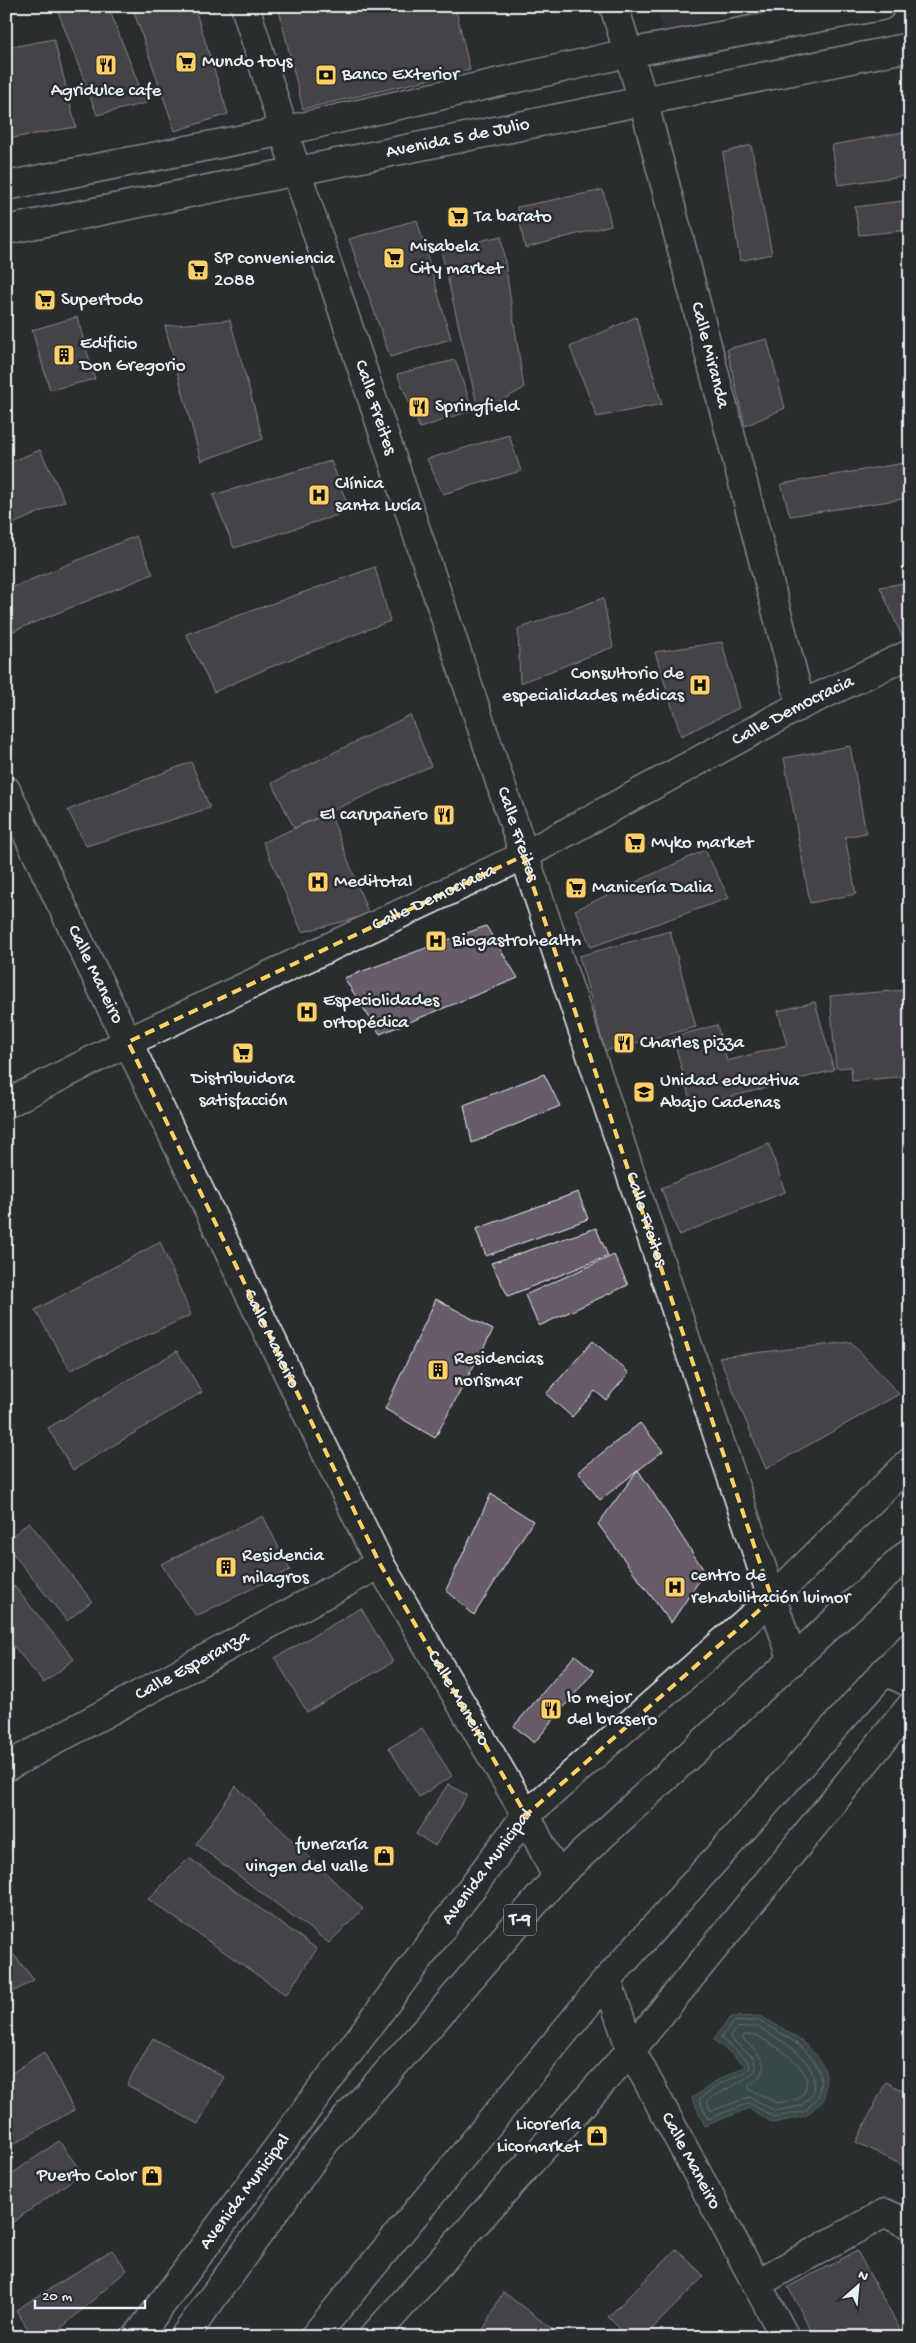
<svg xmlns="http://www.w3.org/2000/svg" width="916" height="2343" viewBox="0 0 916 2343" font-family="'Gochi Hand',sans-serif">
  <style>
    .built { fill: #3d3b40 }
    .water { fill: #49676b; stroke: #899ea3 }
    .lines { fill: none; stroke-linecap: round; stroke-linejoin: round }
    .shore { stroke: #a8bac0; stroke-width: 1 }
    .building { fill: #695c6a; stroke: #e8f1f8 }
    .street-casing { stroke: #e8f1f8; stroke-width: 31 }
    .highway-casing { stroke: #e8f1f8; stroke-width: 31 }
    .street { stroke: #2a2d2e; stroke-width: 28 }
    .highway { stroke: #2a2d2e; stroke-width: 28 }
    .marked { fill: none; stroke: #ffd166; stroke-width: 4; stroke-dasharray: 10 6; stroke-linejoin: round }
    .labels { text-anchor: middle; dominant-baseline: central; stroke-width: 5; stroke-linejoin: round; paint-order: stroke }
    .shield { fill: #2a2d2e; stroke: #afb6bb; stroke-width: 1 }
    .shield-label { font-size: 18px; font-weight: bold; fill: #e8f1f8 }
    .poi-label { font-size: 19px; fill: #e8f1f8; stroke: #2a2d2e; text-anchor: start }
    .street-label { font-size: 19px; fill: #e8f1f8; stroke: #2a2d2e }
  </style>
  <rect width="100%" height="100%" fill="#2a2d2e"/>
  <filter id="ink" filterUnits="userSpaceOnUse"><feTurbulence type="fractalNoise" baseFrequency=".02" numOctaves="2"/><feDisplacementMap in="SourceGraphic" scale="10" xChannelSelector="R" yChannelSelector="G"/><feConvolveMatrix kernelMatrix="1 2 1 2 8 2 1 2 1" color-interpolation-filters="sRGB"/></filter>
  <g filter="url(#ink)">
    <!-- built -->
    <path class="built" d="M656,6h78l2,6 -73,19z"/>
    <!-- water -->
    <path class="water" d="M760,2016c21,11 63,33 66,60 0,8 -2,16 -2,24l-18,16 -33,7 -24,-15 -44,18 -13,-28 26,-18 28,-14 -33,-27 18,-22z"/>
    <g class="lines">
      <!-- shore -->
      <path class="shore" d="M759,2021c22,12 53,27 61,53 2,7 -1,17 -2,24l-14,14 -30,5 -25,-14 -41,16 -9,-20 21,-15 27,-13 3,-4 -2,-6 -26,-22 -1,-2 13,-15z
        M758,2027c20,12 48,25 55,48 2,6 0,14 -1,20l-11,11 -26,5 -25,-14 -39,14 -4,-10c11,-8 44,-23 49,-32l-3,-12 -22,-18 -1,-3 7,-8z
        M745,2035h11l24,14 19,16 8,13 -2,13 -7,8 -21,4 -28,-14v-4c28,-15 10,-32 -6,-46z"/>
    </g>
    <!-- building -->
    <path class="building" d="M56,6h52l38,97 -49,12z
      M132,6h62l34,108 -53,17z
      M278,6h177l15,64 -167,39z
      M54,39l22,88 -70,12v-91z
      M910,131v44l-72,10 -6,-40z
      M751,145l21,109 -32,7 -17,-108z
      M603,190l8,35 -86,23 -8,-41z
      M910,200v30l-51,5 -4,-28z
      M417,220l34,119 -61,18 -41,-118z
      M501,236l23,152 -45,25 -38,-163z
      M77,317l18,62 -45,11 -18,-60z
      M636,317l26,87 -65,13 -27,-70z
      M230,320l33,119 -62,22 -36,-135z
      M767,339l18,69 -40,18 -18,-77z
      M455,360l18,50 -53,18 -23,-54z
      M509,435l12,36 -78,23 -16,-35z
      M40,450l25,51 -59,26v-63z
      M331,461l19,50 -116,37 -21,-53z
      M910,462v36l-120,18 -9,-32z
      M136,536l17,38 -147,60v-44z
      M375,567l15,54 -122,47 -54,24 -28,-58z
      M910,582v61l-4,2 -26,-58z
      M603,598l10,49 -93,36 -2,-54z
      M722,642l17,66 -58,28 -26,-84z
      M410,715l21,51 -137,62 -22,-45z
      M850,746l16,87 -21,4 11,57 -46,9 -26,-145z
      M191,762l19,46 -124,38 -18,-36z
      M330,813l39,102 -67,17 -39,-90z
      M705,850l24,48 -138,49 -16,-37z
      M486,926l32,52 -138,56 -36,-56z
      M670,931l26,96 -91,24 -26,-95z
      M905,990l5,51v35l-58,5 -1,-14 -15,1 -6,-72z
      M815,1002l19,68 -142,37 -19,-70 44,-12 10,36 60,-16 -9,-34z
      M544,1074l16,32 -88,37 -8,-38z
      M769,1144l16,48 -106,43 -18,-47z
      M578,1192l10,27 -102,37 -10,-27z
      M596,1228l12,28 -100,40 -17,-33z
      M160,1242l31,73 -121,55 -35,-60z
      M614,1255l14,30 -89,41 -14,-31z
      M436,1299l57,31 -58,108 -50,-29z
      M593,1341l36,32 -23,27 -11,-9 -23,26 -26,-23z
      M851,1342l48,52 -133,75 -47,-112z
      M177,1351l25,41 -129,78 -25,-42z
      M640,1423l23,28 -63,49 -22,-28z
      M638,1470l67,102 -34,51 -73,-99z
      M491,1494l42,27 -59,94 -28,-25z
      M263,1516l27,54 -94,46 -35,-52z
      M29,1522l63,79 -25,20 -61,-76v-4z
      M14,1586l60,73 -30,24 -38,-46v-45z
      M361,1608l32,54 -86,50 -32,-54z
      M575,1655l19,16 -60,72 -20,-17z
      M422,1728l30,48 -33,21 -30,-49z
      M448,1784l19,11 -32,51 -19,-12z
      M236,1786l127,123 -34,34 -133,-99z
      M189,1858l128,91 -31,46 -138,-96z
      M6,1945l28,35 -28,16z
      M153,2038l71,39 -26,47 -71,-39z
      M44,2052l30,58 -68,38v-71z
      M886,2082l24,12v75l-54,-27z
      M59,2141l23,32 -76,54v-49z
      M676,2249l28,27 -60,61h-16l-20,-20z
      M112,2250l15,20 -76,67h-18l-17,-27z
      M857,2251l47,86h-89l-27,-50z
      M503,2292l60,45 -83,-1z"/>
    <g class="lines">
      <!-- street casing -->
      <g class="street-casing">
        <g id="street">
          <path id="s1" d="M245,6l51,164 497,1491"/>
          <path id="s2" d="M614,6l29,94 158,605"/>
          <path d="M6,186l278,-55 344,-78 253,-47"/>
          <path id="s3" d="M6,230l904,-183"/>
          <path id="s4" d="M6,790l374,774 146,251 31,62"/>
          <path id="s5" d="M6,1104l122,-62 395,-186 278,-151 109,-51"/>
          <path d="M885,1671l25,12"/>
          <path id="s6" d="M6,1767l374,-203"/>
          <path id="s7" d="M607,1980l24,70 154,287"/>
          <path d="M756,2284l129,-71 25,12"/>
          <path id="s8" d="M137,2337l389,-522 246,-216 138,-137"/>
          <path d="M373,2337l258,-287 279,-343"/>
        </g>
      </g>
      <!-- highway casing -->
      <g class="highway-casing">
        <path id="highway" d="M184,2337l142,-196 104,-116 127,-148 353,-325
          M314,2337l293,-357 278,-309 25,-24"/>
      </g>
      <!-- street -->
      <use href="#street" class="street"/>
      <!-- highway -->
      <use href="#highway" class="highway"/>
    </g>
  </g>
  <!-- marked area -->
  <path d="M0 0H916V2343H0ZM523,856l249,743 -246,216 -146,-251 -252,-522z" fill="#2a2d2e" fill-opacity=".55" fill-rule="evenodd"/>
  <path class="marked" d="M523,856l249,743 -246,216 -146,-251 -252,-522z"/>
  <!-- icons -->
  <defs>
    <g id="supermarket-square" transform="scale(1.125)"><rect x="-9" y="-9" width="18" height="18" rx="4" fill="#ffd166" stroke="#2a2d2e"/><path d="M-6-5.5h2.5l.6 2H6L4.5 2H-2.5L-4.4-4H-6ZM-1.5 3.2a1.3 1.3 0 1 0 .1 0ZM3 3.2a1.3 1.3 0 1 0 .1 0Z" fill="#111"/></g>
    <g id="restaurant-square" transform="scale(1.125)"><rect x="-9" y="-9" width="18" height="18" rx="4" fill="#ffd166" stroke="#2a2d2e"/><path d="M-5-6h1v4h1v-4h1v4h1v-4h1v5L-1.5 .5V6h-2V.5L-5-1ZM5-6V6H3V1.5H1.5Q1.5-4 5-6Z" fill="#111"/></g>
    <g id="bank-square" transform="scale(1.125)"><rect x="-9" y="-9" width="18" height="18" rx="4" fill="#ffd166" stroke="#2a2d2e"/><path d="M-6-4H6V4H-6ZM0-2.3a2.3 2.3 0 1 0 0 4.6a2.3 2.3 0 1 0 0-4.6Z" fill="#111"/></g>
    <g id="building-square" transform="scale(1.125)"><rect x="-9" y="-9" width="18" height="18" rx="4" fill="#ffd166" stroke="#2a2d2e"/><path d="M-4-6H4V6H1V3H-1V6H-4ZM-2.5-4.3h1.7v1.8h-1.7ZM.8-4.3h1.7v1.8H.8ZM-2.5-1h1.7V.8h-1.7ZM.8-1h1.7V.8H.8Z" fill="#111"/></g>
    <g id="hospital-square" transform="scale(1.125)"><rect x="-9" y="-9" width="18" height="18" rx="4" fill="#ffd166" stroke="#2a2d2e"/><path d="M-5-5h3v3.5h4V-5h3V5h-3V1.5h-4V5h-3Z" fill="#111"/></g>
    <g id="school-square" transform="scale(1.125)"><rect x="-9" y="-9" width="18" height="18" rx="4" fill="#ffd166" stroke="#2a2d2e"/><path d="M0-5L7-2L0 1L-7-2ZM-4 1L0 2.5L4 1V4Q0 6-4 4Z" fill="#111"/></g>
    <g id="shop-square" transform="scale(1.125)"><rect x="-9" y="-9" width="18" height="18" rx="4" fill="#ffd166" stroke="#2a2d2e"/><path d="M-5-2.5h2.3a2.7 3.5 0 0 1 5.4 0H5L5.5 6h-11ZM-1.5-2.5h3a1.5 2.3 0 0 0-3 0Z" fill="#111"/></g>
  </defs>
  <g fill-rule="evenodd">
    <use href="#supermarket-square" x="186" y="62"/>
    <use href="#restaurant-square" x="106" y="65"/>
    <use href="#bank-square" x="326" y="75"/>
    <use href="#supermarket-square" x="458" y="217"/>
    <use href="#supermarket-square" x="394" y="258"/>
    <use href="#supermarket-square" x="198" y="270"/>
    <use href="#supermarket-square" x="45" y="300"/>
    <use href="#building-square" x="64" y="355"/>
    <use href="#restaurant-square" x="419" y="407"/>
    <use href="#hospital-square" x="319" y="495"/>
    <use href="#hospital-square" x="700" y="685"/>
    <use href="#restaurant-square" x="444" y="815"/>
    <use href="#supermarket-square" x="635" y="843"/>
    <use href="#hospital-square" x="318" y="882"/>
    <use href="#supermarket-square" x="576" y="888"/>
    <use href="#hospital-square" x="436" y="941"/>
    <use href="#hospital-square" x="307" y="1012"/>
    <use href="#restaurant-square" x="624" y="1043"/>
    <use href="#supermarket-square" x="243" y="1053"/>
    <use href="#school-square" x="644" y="1092"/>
    <use href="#building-square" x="438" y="1370"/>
    <use href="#building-square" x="226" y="1567"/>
    <use href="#hospital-square" x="675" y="1587"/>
    <use href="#restaurant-square" x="551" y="1709"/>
    <use href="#shop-square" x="384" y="1856"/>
    <use href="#shop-square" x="597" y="2136"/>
    <use href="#shop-square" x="152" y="2176"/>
  </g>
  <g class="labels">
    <!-- shield labels -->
    <rect class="shield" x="504" y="1904.5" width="32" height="31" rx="4"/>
    <g class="shield-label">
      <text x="520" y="1920">T-9</text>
    </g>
    <!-- poi labels -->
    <g class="poi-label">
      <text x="202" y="62">Mundo toys</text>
      <text x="342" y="75">Banco Exterior</text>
      <text x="106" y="91" text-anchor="middle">Agridulce cafe</text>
      <text x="474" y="217">Ta barato</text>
      <text x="410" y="247">Misabela<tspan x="410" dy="22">City market</tspan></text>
      <text x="214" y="259">SP conveniencia<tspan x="214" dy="22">2088</tspan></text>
      <text x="61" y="300">Supertodo</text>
      <text x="80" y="344">Edificio<tspan x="80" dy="22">Don Gregorio</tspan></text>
      <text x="435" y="407">Springfield</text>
      <text x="335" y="484">Clínica<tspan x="335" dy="22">santa Lucía</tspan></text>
      <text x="684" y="674" text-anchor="end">Consultorio de<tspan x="684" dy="22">especialidades médicas</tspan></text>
      <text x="428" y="815" text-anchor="end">El carupañero</text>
      <text x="651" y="843">Myko market</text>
      <text x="334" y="882">Meditotal</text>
      <text x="592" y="888">Manicería Dalia</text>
      <text x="452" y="941">Biogastrohealth</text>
      <text x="323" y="1001">Especiolidades<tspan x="323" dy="22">ortopédica</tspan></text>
      <text x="640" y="1043">Charles pizza</text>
      <text x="243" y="1079" text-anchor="middle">Distribuidora<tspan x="243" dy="22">satisfacción</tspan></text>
      <text x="660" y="1081">Unidad educativa<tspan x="660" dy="22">Abajo Cadenas</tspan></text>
      <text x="454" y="1359">Residencias<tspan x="454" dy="22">norismar</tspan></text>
      <text x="242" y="1556">Residencia<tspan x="242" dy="22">milagros</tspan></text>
      <text x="691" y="1576">centro de<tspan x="691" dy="22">rehabilitación luimor</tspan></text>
      <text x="567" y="1698">lo mejor<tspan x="567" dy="22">del brasero</tspan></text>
      <text x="368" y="1845" text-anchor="end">funeraría<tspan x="368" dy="22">vingen del valle</tspan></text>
      <text x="581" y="2125" text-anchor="end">Licorería<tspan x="581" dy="22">Licomarket</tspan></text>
      <text x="136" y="2176" text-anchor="end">Puerto Color</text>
    </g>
    <!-- street labels -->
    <g class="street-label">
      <text stroke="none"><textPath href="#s3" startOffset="461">Avenida 5 de Julio</textPath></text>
      <text stroke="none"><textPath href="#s2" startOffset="362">Calle Miranda</textPath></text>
      <text stroke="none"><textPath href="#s1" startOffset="422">Calle Freites</textPath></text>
      <text stroke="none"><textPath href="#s5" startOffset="880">Calle Democracia</textPath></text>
      <text stroke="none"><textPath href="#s1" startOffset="872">Calle Freites</textPath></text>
      <text stroke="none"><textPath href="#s5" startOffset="475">Calle Democracia</textPath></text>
      <text stroke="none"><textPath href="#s4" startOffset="205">Calle Maneiro</textPath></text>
      <text stroke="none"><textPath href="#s1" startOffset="1278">Calle Freites</textPath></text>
      <text stroke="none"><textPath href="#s4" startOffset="610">Calle Maneiro</textPath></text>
      <text stroke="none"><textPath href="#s6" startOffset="212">Calle Esperanza</textPath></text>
      <text stroke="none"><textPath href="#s4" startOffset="1015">Calle Maneiro</textPath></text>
      <text stroke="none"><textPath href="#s8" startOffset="586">Avenida Municipal</textPath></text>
      <text stroke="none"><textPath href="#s7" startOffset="200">Calle Maneiro</textPath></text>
      <text stroke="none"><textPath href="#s8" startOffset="181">Avenida Municipal</textPath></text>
    </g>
  </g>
  <!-- margin -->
  <rect width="916" height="2343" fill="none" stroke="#2a2d2e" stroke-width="25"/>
  <rect x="12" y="12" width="891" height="2318" fill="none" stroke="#e8f1f8" stroke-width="2" filter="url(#ink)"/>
  <!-- north arrow -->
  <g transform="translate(858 2286) rotate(27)" stroke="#2a2d2e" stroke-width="4" paint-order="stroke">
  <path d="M0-4L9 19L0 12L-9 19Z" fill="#e8f1f8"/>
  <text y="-8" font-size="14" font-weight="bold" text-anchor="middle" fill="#e8f1f8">N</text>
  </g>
  <!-- scale -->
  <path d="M35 2300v8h110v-8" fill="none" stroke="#e8f1f8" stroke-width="2.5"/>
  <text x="42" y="2300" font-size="15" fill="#e8f1f8" stroke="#2a2d2e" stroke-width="4" paint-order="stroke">20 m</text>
</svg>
